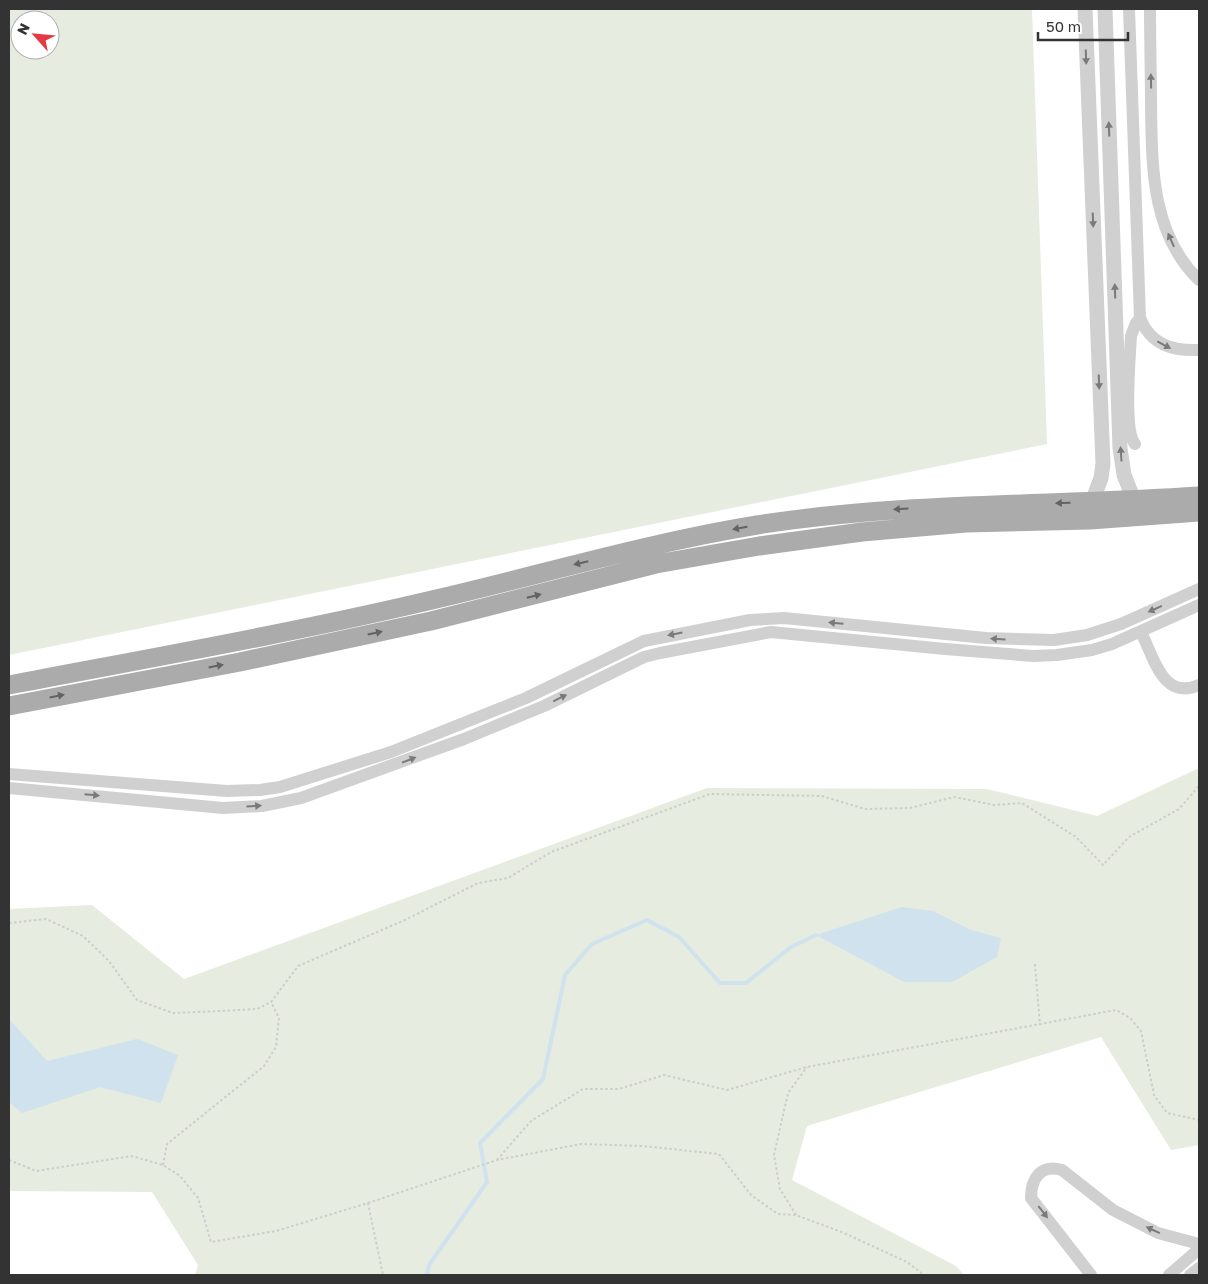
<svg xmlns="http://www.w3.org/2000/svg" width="1208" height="1284" viewBox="0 0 1208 1284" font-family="'Golos Text',sans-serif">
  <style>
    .green { fill: #e6ecdf; fill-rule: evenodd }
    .water { fill: #cfe2ee }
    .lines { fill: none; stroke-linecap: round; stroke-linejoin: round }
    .stream { stroke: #cfe2ee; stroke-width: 4 }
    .path { stroke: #cdcdcd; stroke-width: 2; stroke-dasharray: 2.5 2.5; stroke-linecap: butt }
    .minor { stroke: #d0d0d0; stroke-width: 12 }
    .tertiary { stroke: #d0d0d0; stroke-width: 15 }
    .primary { stroke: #ababab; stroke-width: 19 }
    .oneway { fill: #7a7a7a }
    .oneway2 { fill: #636363 }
  </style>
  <rect width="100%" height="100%" fill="#fff"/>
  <!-- green -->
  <path class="green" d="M9,9h1023l15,435 -1038,211zM20,20h30v30h-30z
    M1199,768v377l-28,5 -70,-113 -294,89 -15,54 164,86 8,9h-769l3,-10 -46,-73 -143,-1v-282l83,-4 92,74 523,-191 280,1 110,27z"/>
  <!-- water -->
  <path class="water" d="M902,907l31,4 38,19 30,8 -4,19 -45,25h-48l-88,-47z
    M9,1019l38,42 90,-22 41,16 -17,48 -61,-16 -78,26 -13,-11z"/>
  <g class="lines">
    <!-- stream -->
    <path class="stream" d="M427,1275l2,-10 58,-83 -7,-39 63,-64 22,-104 27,-31 55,-24 32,17 41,46h26l45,-36 25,-12"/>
    <!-- path -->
    <path class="path" d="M9,923l37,-4 37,17 26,25 28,39 36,13 47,-2 37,-2 14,-7 27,-36 107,-46 73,-37 30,-5 43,-26 159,-58 112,2 43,13 45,-1 44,-11 40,8 28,-2 54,34 27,28 26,-28 50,-28 20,-23
      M1035,964l5,61
      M9,1160l27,11 96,-15 31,9 17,11 18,22 13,44 65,-11 92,-28 15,72
      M497,1160l34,-39 52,-32h36l45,-14 63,15 80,-23 309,-57 14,8 11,13 13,64 13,18 32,7
      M163,1165l4,-21 97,-78 12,-19 3,-29 -8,-16
      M368,1203l129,-43 84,-16 61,2 77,8 32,41 27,19 18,1 48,18 63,29 17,13
      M796,1215l-16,-26 -6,-34 14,-62 19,-26"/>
    <!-- minor -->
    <path class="minor" d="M1129,9l11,309c11,27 32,33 59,32
      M1150,9c0,32 1,64 1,96 1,61 0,129 48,175
      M1135,444c-12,-14 -5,-87 -4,-108l5,-13 4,-5
      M1141,632c13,26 22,69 58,53
      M9,774l218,17 33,-1 20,-3 111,-35 135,-54 118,-57 106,-21 34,-2 202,20 68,2 33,-5 34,-11 78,-35
      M9,788l214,20 39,-2 39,-8 163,-59 80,-33 100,-49 16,-4 111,-21 174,17 88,7 24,-1 35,-5 20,-6 87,-39
      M1091,1275l-60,-77c0,-20 10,-34 31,-28l51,40 45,23 41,11
      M1169,1275l30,-26
      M1190,1275l9,-7"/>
    <!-- tertiary -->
    <path class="tertiary" d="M1085,9l18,455 -2,14 -9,24
      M1105,9l15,439 4,27 10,25"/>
    <!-- primary -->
    <path class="primary" d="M9,685c141,-27 283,-52 423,-85 108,-25 215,-57 325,-75 147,-23 295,-19 442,-29
      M9,706l231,-44 191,-41 225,-57 103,-18 103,-14 104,-9 124,-3 109,-8"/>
  </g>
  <!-- one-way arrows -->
  <defs><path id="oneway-solid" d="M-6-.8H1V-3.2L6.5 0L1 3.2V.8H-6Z" transform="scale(1.25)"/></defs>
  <g class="oneway">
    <use href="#oneway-solid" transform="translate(1086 57) rotate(88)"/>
    <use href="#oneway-solid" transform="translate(1151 81) rotate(-91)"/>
    <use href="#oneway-solid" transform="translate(1109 129) rotate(-92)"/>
    <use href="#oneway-solid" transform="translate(1093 220) rotate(88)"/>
    <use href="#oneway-solid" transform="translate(1171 240) rotate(-114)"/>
    <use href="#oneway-solid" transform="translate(1115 291) rotate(-92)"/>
    <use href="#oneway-solid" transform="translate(1164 345) rotate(28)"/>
    <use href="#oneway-solid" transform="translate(1099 382) rotate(88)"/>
    <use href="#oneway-solid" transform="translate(1121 454) rotate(-94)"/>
    <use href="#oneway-solid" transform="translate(1155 609) rotate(156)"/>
    <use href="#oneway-solid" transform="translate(836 623) rotate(-175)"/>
    <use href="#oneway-solid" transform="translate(675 634) rotate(169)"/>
    <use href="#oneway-solid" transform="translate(998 639) rotate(-176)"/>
    <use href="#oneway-solid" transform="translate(560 698) rotate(-26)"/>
    <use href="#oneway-solid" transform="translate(409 760) rotate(-21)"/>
    <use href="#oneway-solid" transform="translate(92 795) rotate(5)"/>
    <use href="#oneway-solid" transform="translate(254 806) rotate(-4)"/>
    <use href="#oneway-solid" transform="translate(1043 1212) rotate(52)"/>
    <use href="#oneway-solid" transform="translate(1153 1230) rotate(-155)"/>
  </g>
  <g class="oneway2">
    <use href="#oneway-solid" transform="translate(1063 503) rotate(178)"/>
    <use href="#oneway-solid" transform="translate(901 509) rotate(176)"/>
    <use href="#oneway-solid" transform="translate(740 528) rotate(170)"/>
    <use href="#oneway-solid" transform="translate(581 563) rotate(167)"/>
    <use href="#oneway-solid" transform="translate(534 596) rotate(-14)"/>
    <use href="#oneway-solid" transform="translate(375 633) rotate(-12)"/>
    <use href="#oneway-solid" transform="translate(216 666) rotate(-11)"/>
    <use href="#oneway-solid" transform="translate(57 696) rotate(-11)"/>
  </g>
  <!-- border -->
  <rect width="1208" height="1284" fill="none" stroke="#333333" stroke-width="20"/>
  <!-- north arrow -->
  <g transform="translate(35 35) rotate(297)"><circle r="24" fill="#ffffff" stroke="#adadad"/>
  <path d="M0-4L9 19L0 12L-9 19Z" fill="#e63946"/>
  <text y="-8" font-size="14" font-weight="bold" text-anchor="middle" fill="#333333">N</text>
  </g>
  <!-- scale -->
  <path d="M1038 32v8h90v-8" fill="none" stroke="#333333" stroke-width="2.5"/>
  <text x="1046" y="32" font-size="15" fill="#333333" stroke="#ffffff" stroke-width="4" paint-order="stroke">50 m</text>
</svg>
